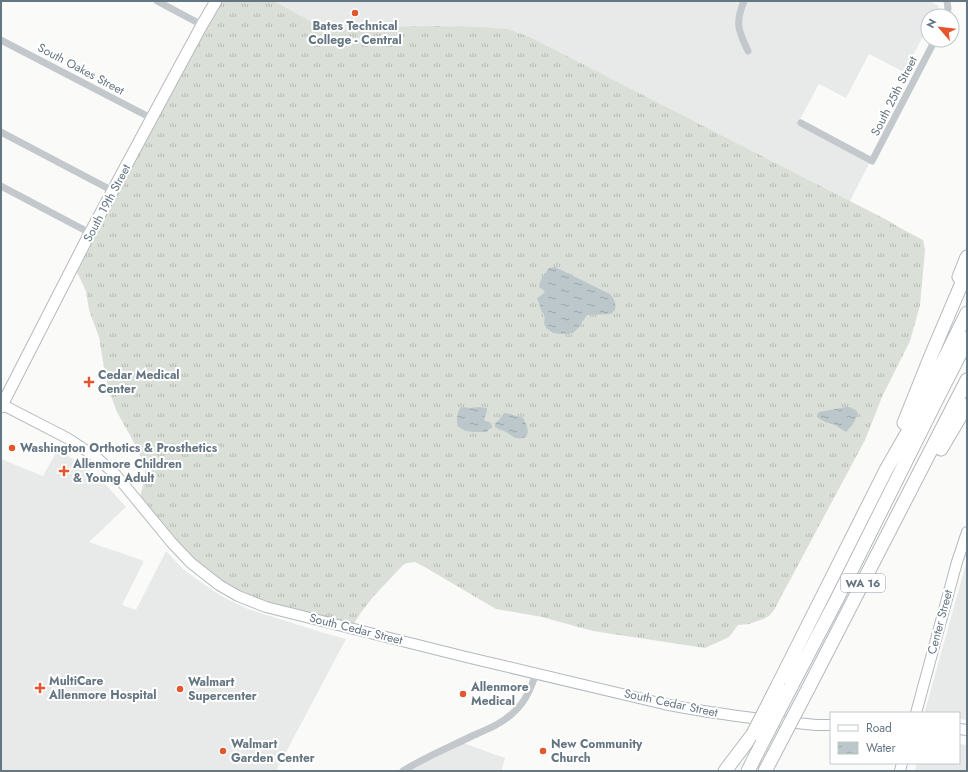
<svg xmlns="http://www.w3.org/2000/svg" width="968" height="772" viewBox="0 0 968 772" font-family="Jost,sans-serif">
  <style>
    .built { fill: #e8e9e9 }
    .grass { fill: url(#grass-tufts) }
    .water { fill: url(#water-ripples) }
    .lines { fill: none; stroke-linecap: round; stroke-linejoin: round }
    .secondary-casing { stroke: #b3babf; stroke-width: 12 }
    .primary-casing { stroke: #b5babe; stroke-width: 13 }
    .motorway-casing { stroke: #b4b9bd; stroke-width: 15 }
    .minor { stroke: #c3c8cc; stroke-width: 7 }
    .secondary { stroke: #fff; stroke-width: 10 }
    .primary { stroke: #fff; stroke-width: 11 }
    .motorway { stroke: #fff; stroke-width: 13 }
    .motorway-bridge-casing { stroke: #b4b9bd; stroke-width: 15; stroke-linecap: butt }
    .motorway-bridge { stroke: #fff; stroke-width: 13 }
    .poi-dot { fill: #e4572e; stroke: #fff; stroke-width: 1.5 }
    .labels { text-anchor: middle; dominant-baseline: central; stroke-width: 4; stroke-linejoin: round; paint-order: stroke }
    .shield { fill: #fff; stroke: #939fa8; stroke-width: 1 }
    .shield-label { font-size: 11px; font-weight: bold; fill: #657683 }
    .poi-label { font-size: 12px; font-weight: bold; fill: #657683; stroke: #fff; text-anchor: start }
    .street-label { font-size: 12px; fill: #657683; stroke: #fff }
  </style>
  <defs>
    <pattern id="grass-tufts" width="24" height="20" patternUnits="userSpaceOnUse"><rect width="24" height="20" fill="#dadfd7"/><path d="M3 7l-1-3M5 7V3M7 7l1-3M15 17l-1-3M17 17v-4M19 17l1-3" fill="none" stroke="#b4b9b4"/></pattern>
    <pattern id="water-ripples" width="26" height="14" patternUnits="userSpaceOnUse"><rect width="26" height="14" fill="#bbc7cb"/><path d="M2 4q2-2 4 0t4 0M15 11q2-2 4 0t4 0" fill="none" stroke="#9ca6aa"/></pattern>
  </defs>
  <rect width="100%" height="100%" fill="#fafaf8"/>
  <!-- built -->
  <path class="built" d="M274,1h656l9,5 -5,10h-6v11l-24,45 -35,-18 -23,44 -27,-14 -19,35 72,39 -22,43 -320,-164 -22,-8 -77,-3 -104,4z
    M58,449l40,27 28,31 -37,35 55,19 -22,44 14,5 30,-59 18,19 21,15 18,12 25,12 76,24 22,6 -70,132h-275v-312l42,17z
    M967,560v160l-8,-1v-6h-33l-1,-2z
    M460,742l45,16 -2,7 -1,4 1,2h-100z
    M959,744l8,1v26h-52l2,-8h42z"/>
  <!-- grass -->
  <path class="grass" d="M216,1h58l53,29 53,-3 51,-1 48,1 29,2 22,8 357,183 15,9 21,11 2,10 -5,55 -10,36 -28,56 -17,43 -91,170 -5,6 -6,3 -14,5 -11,1 -9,12 -24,11 -112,-17 -51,-14 -46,-8 -73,-43 -8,-4 -8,1 -4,2 -30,32 -11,14 -11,17 -85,-21 -60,-32 -66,-77 2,-9 3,-11v-12l-8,-18 -20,-36 -8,-21 -4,-18 -6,-36 -10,-27 -3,-19 -10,-21z"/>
  <!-- water -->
  <path class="water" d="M555,267l55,27c5,6 9,15 1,20l-24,1 -9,13 -5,5 -13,1 -7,-1 -7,-5 -2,-5 1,-8 -3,-3 -5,-14 6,-4 2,-3 -6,-4c1,-8 6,-13 10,-19z
    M461,407l10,1 7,-1 9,1v3l-3,8 1,2c4,1 7,1 7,7l-3,1 -2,3c-10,0 -30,2 -30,-12 0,-5 1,-9 4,-13z
    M846,407h3l7,3 2,4 -5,10 -7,8 -11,-7 -10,-3 -8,-5v-2l2,-3z
    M504,413h2l17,5c3,6 7,12 3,19 -11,4 -12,-1 -22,-6 -3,-1 -6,-2 -9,-4v-4l4,-3z"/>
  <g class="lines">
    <!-- secondary casing -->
    <g class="secondary-casing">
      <path id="secondary" d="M1,404l66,34 29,19 20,18 56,68 19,20 28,22 19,11 28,11 200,50 198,47c50,10 101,16 152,21h15
        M916,713l41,-151 10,-30
        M959,729l8,1
        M900,771l2,-8"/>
    </g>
    <!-- primary casing -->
    <g class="primary-casing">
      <path id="primary" d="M1,407l89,-174 86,-160 26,-48 14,-24"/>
    </g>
    <!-- motorway casing -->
    <g class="motorway-casing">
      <path id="motorway" d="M959,277l8,-20
        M904,423l26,-65 37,-87
        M941,449l26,-44
        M778,685l108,-215 24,-42 57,-115
        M791,687l45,-86 104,-208 20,-39 7,-16
        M808,689l159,-309
        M725,771l28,-37
        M748,771l9,-18
        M765,771l9,-17"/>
    </g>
    <!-- minor -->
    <path class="minor" d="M157,1l45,24
      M744,1c-9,22 -6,29 4,50
      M946,16l2,-7 -1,-8
      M1,40l150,78
      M801,123l71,38 63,-121
      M1,132l112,59
      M1,186l89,47
      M403,771c22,-14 47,-24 71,-36 14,-6 29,-12 40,-23 12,-11 17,-24 22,-39"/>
    <!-- secondary -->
    <use href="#secondary" class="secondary"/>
    <!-- primary -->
    <use href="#primary" class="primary"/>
    <!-- motorway -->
    <use href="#motorway" class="motorway"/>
    <!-- motorway-bridge casing -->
    <g class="motorway-bridge-casing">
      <path id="motorway-bridge" d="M753,734l25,-49
        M757,753l34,-66
        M774,754l34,-65"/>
    </g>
    <!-- motorway-bridge -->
    <use href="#motorway-bridge" class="motorway-bridge"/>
  </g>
  <!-- markers -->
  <g class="poi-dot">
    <circle cx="355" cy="13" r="4"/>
    <path d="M87 376h4v4h4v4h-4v4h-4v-4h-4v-4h4z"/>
    <circle cx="12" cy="448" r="4"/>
    <path d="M62 465h4v4h4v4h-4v4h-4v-4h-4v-4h4z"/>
    <path d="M38 682h4v4h4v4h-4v4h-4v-4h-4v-4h4z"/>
    <circle cx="180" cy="689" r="4"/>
    <circle cx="463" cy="694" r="4"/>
    <circle cx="223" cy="751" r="4"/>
    <circle cx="543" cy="751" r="4"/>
  </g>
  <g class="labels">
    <!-- shield labels -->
    <rect class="shield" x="841" y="574" width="44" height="18" rx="3"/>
    <g class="shield-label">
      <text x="863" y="583">WA 16</text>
    </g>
    <!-- poi labels -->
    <g class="poi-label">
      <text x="355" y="26" text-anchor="middle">Bates Technical<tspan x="355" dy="14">College - Central</tspan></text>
      <text x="98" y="375">Cedar Medical<tspan x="98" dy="14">Center</tspan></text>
      <text x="20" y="448">Washington Orthotics &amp; Prosthetics</text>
      <text x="73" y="464">Allenmore Children<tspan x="73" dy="14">&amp; Young Adult</tspan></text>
      <text x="49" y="681">MultiCare<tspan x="49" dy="14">Allenmore Hospital</tspan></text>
      <text x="188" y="682">Walmart<tspan x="188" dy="14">Supercenter</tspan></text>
      <text x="471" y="687">Allenmore<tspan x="471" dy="14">Medical</tspan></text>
      <text x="231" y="744">Walmart<tspan x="231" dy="14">Garden Center</tspan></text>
      <text x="551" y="744">New Community<tspan x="551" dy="14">Church</tspan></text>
    </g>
    <!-- street labels -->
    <g class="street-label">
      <text transform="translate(81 69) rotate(28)">South Oakes Street</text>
      <text transform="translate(894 96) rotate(-63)">South 25th Street</text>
      <text transform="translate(107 203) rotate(-62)">South 19th Street</text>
      <text transform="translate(940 622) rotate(-75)">Center Street</text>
      <text transform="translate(356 629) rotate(14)">South Cedar Street</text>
      <text transform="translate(671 703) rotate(12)">South Cedar Street</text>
    </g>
  </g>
  <!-- border -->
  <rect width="968" height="772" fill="none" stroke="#657683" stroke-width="4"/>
  <!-- legend -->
  <rect x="830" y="712" width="130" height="52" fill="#ffffff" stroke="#c1c8cd"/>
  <rect x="838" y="725" width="20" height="6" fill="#ffffff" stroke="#c1c8cd"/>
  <text x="866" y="732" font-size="12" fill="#657683">Road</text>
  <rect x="838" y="742" width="20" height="12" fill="url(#water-ripples)" stroke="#c1c8cd"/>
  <text x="866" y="752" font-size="12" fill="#657683">Water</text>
  <!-- north arrow -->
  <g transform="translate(940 28) rotate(298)"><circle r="19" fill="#ffffff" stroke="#c1c8cd"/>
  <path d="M0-3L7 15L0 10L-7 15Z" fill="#e4572e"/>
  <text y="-6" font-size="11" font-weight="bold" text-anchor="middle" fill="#657683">N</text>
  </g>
</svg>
